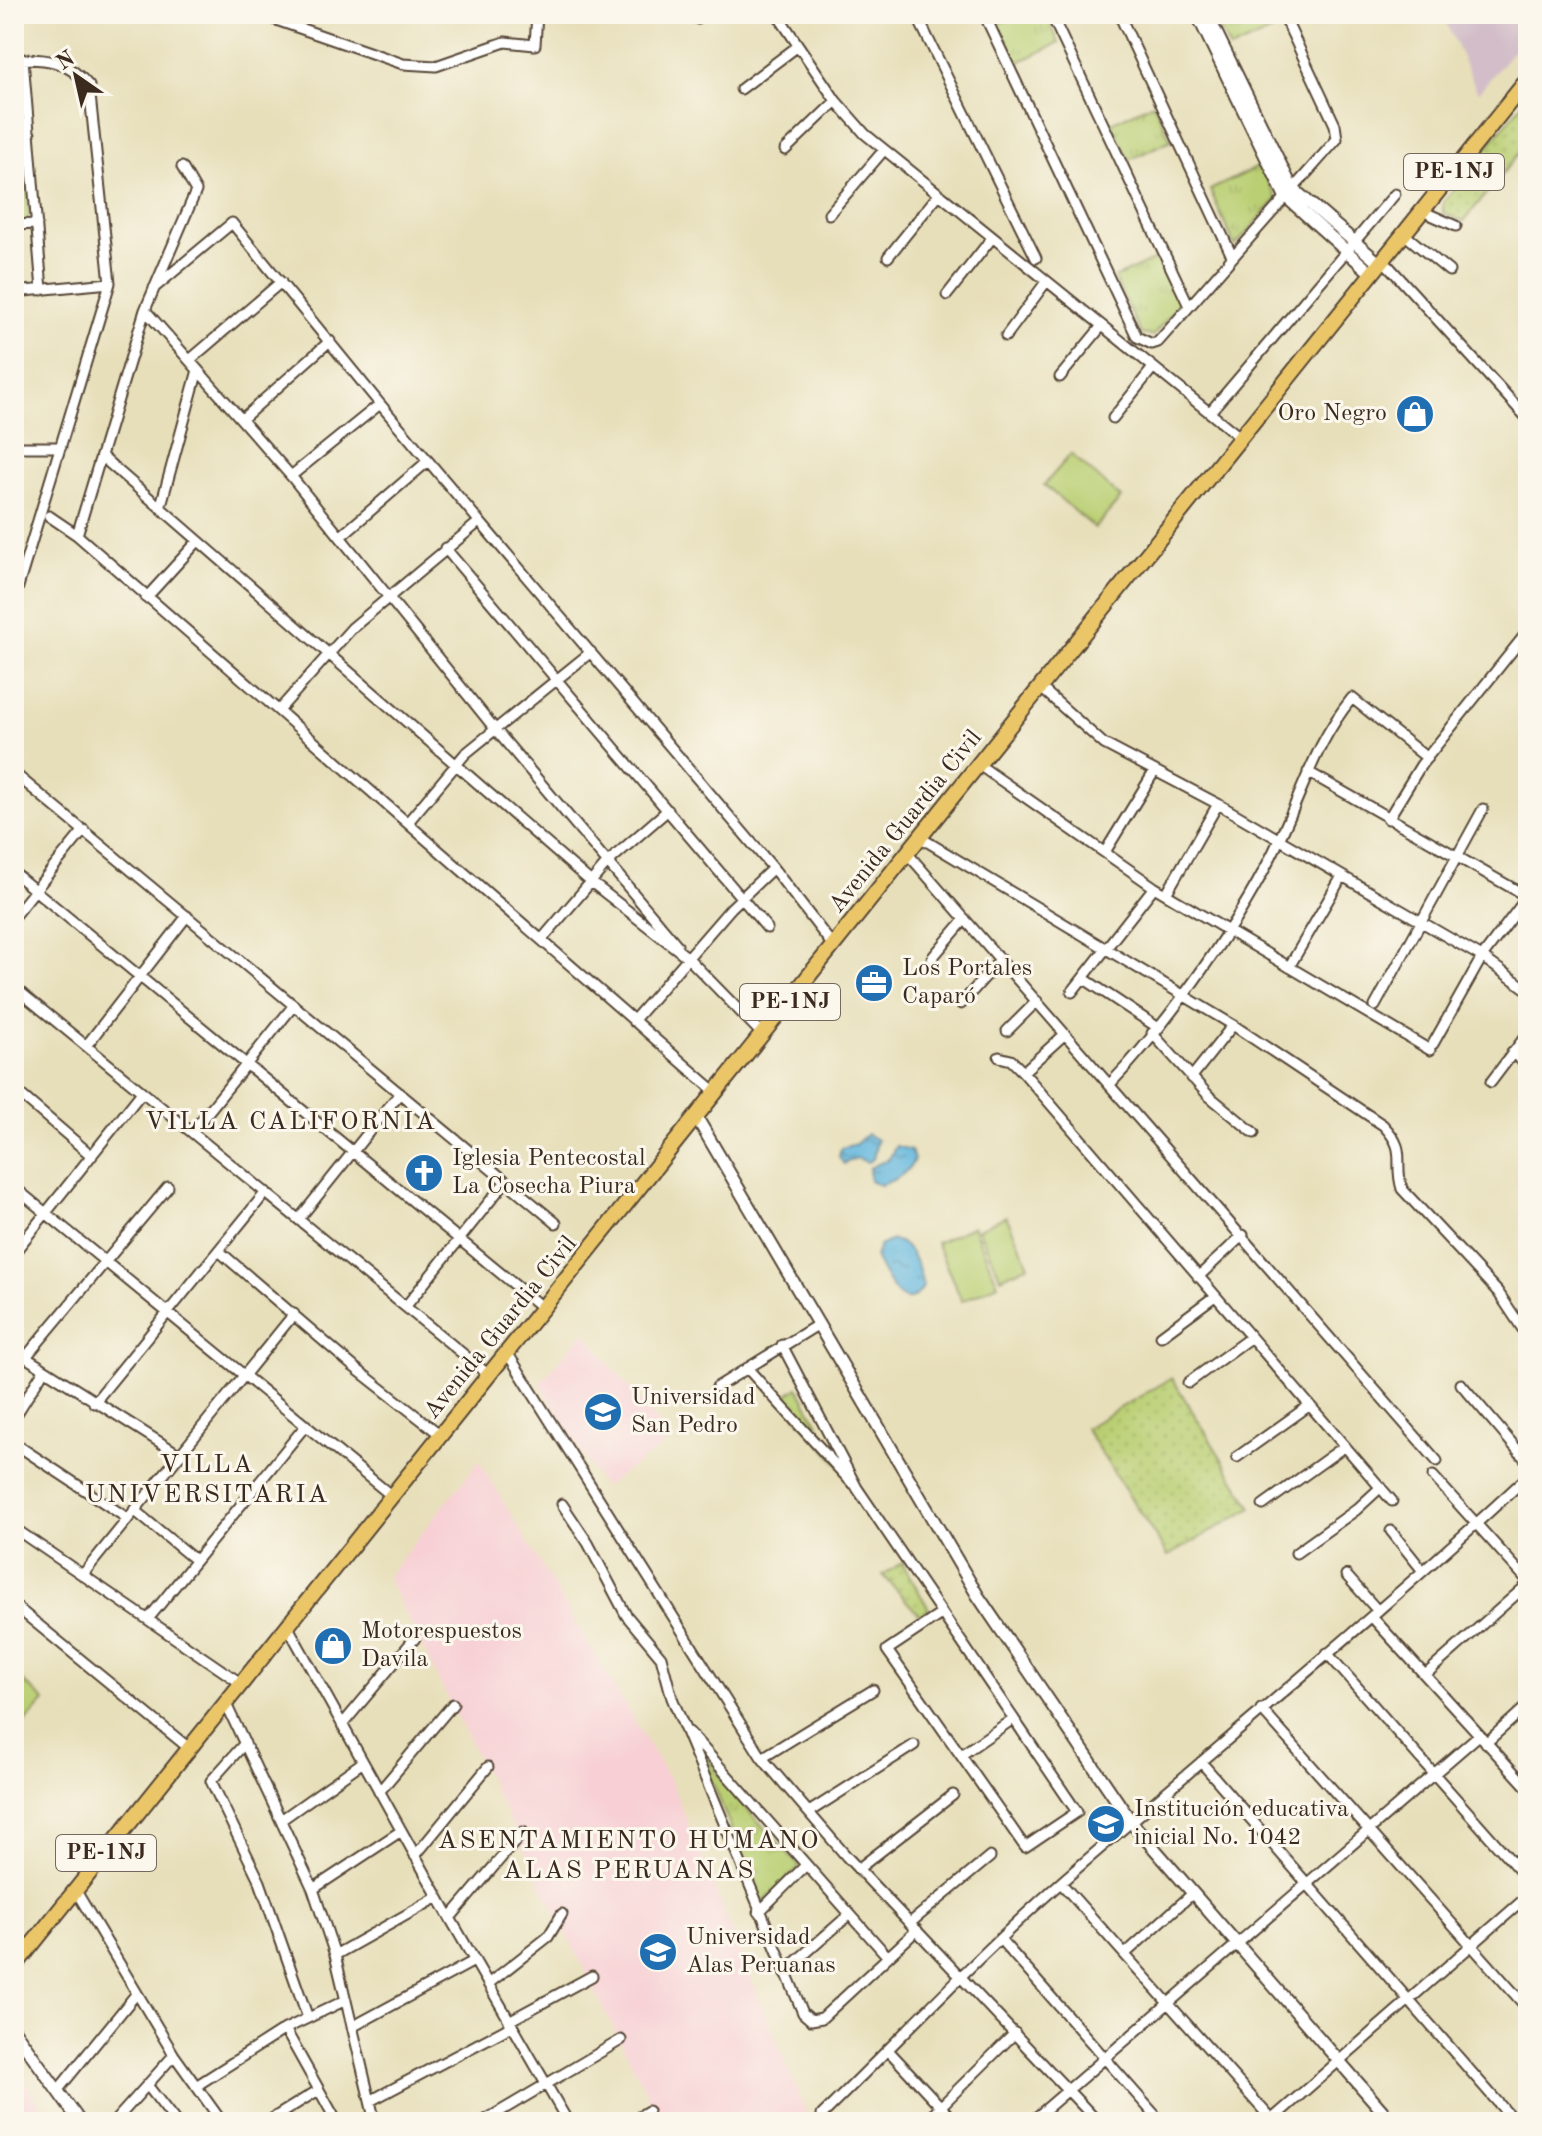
<svg xmlns="http://www.w3.org/2000/svg" width="1542" height="2136" viewBox="0 0 1542 2136" font-family="'Old Standard TT',serif">
  <style>
    .built { fill: #f7cfd4 }
    .industrial { fill: #d2bdc8 }
    .grass { fill: url(#grass-dots); stroke: #7a7c48; stroke-width: 2 }
    .park { fill: url(#park-tufts); stroke: #7a7c48; stroke-width: 2 }
    .pitch { fill: #bacf73; stroke: #7a7c48; stroke-width: 2 }
    .water { fill: url(#water-ripples); stroke: #4e707e; stroke-width: 2 }
    .lines { fill: none; stroke-linecap: round; stroke-linejoin: round }
    .minor-casing { stroke: #554535; stroke-width: 13 }
    .tertiary-casing { stroke: #554535; stroke-width: 15 }
    .trunk-casing { stroke: #554535; stroke-width: 18 }
    .minor { stroke: #fff; stroke-width: 9 }
    .tertiary { stroke: #fff; stroke-width: 11 }
    .trunk { stroke: #ebc669; stroke-width: 14 }
    .labels { text-anchor: middle; dominant-baseline: central; stroke-width: 6; stroke-linejoin: round; paint-order: stroke }
    .shield { fill: #fbf7ec; stroke: #75685c; stroke-width: 2 }
    .shield-label { font-size: 22px; font-weight: bold; fill: #3b2a1e }
    .poi-label { font-size: 24px; fill: #3b2a1e; stroke: #fbf7ec; text-anchor: start }
    .street-label { font-size: 24px; fill: #3b2a1e; stroke: #fbf7ec }
    .neighbourhood-label { font-size: 26px; letter-spacing: 2px; fill: #3b2a1e; stroke: #fbf7ec }
  </style>
  <defs>
    <pattern id="grass-dots" width="8" height="8" patternUnits="userSpaceOnUse" patternTransform="scale(2)"><rect width="8" height="8" fill="#bacf73"/><path d="M2 2h.1M6 6h.1" fill="none" stroke="#a1b263" stroke-width="1.8" stroke-linecap="round"/></pattern>
    <pattern id="park-tufts" width="24" height="20" patternUnits="userSpaceOnUse" patternTransform="scale(2)"><rect width="24" height="20" fill="#bacf73"/><path d="M3 7l-1-3M5 7V3M7 7l1-3M15 17l-1-3M17 17v-4M19 17l1-3" fill="none" stroke="#a1b263"/></pattern>
    <pattern id="water-ripples" width="26" height="14" patternUnits="userSpaceOnUse" patternTransform="scale(2)"><rect width="26" height="14" fill="#61b6dd"/><path d="M2 4q2-2 4 0t4 0M15 11q2-2 4 0t4 0" fill="none" stroke="#5194b3"/></pattern>
  </defs>
  <rect width="100%" height="100%" fill="#fbf7ec"/>
  <filter id="ink" filterUnits="userSpaceOnUse"><feTurbulence type="fractalNoise" baseFrequency=".0125" numOctaves="2"/><feDisplacementMap in="SourceGraphic" scale="16" xChannelSelector="R" yChannelSelector="G"/><feConvolveMatrix kernelMatrix="1 2 1 2 8 2 1 2 1" color-interpolation-filters="sRGB"/></filter>
  <filter id="wash" filterUnits="userSpaceOnUse"><feTurbulence type="fractalNoise" baseFrequency=".006" numOctaves="4" result="noise"/><feDisplacementMap in="SourceGraphic" scale="32" xChannelSelector="R" yChannelSelector="G"/><feGaussianBlur stdDeviation="1.8" result="paint"/><feColorMatrix in="noise" values="0 0 0 0 0 0 0 0 0 0 0 0 0 0 0 0 0 1.4 0 .05"/><feComposite in="paint" operator="in"/></filter>
  <g filter="url(#wash)">
    <rect width="100%" height="100%" fill="#e7dfba"/>
    <!-- built -->
    <path class="built" d="M584,1332l88,108 -69,47 -63,-104z
      M479,1461l192,321 139,340h-149l-274,-545z
      M14,2065l4,2 31,55h-35z"/>
    <!-- industrial -->
    <path class="industrial" d="M1442,14h86v19l-50,60z"/>
    <!-- grass -->
    <path class="grass" d="M1528,96v46l-64,79 -21,-8v-10z
      M1172,1378l80,130 -84,48 -83,-128z
      M798,1387l43,80 -60,-68z
      M902,1563l27,46 -9,7 -37,-41z"/>
    <!-- park -->
    <path class="park" d="M1018,14h28l13,29 -42,20 -19,-39z
      M1213,14h64l6,12 -53,24z
      M1153,103l18,37 -42,20 -18,-37z
      M25,141l4,79 -15,1v-79z
      M1260,166l17,33 -42,47 -25,-56z
      M1162,256l20,44 -29,36 -12,-2 -27,-56z
      M703,1750l23,37 74,79 -38,38 -62,-152z"/>
    <!-- pitch -->
    <path class="pitch" d="M1071,454l50,44 -26,30 -51,-43z
      M1006,1216l23,49 -28,13 -23,-49z
      M973,1226l25,58 -36,17 -26,-58z
      M14,1673l31,28 -31,34z"/>
    <!-- water -->
    <path class="water" d="M867,1134l10,6 -4,19 -5,3 -12,-4 -12,6 -5,-7 2,-9 15,-4z
      M896,1146l15,4 3,10c-6,13 -21,21 -34,25l-10,-5 -1,-12 20,-9z
      M892,1240c20,3 28,30 31,47 -20,34 -39,-13 -48,-30l4,-11z"/>
  </g>
  <g filter="url(#ink)">
    <g class="lines">
      <!-- minor casing -->
      <g class="minor-casing">
        <path id="minor" d="M259,14l144,50 33,2 69,-24 30,3 2,-31
          M777,14l59,87 29,33 376,304
          M916,14l120,244
          M984,14l153,323 15,7 6,-2 179,-203 -2,-14 -52,-111
          M1051,14l138,292
          M1119,14l113,242
          M698,19l7,-5
          M23,59l19,231
          M14,60c32,-3 54,1 75,26l21,197 -96,317
          M741,89l57,-43
          M14,134h16
          M785,150l51,-49
          M1422,211l34,15
          M829,214l55,-64
          M14,225l23,-1
          M1404,234l45,37
          M888,257l51,-63
          M1383,260l145,159
          M154,288l78,-65 148,181 393,464 61,79
          M14,292l96,-9
          M947,295l45,-57
          M145,310l146,166 204,253 182,216
          M1006,336l40,-54
          M191,359l90,-77
          M1060,377l41,-50
          M1210,412l185,-218
          M1113,418l39,-49
          M242,419l88,-78
          M14,447h47
          M101,456l490,426 96,75 76,78
          M291,476l89,-72
          M161,505l37,-135
          M49,516l28,19 640,558
          M77,535l68,-225 51,-119 -14,-24
          M340,537l88,-76
          M445,548l322,380
          M146,598l52,-57
          M1040,687l64,57 114,60 264,153 46,33
          M279,710l73,-82 127,-106
          M979,765l175,122 276,163
          M1308,772l220,125
          M14,773l542,450
          M1388,819l33,-54 107,-134
          M408,822l57,-68 126,-102
          M921,838l312,187 150,100c26,27 10,35 19,64l96,103 30,45
          M1105,852l49,-80
          M908,854l529,607
          M14,873l530,436
          M1166,894l52,-90
          M14,916l70,-86
          M543,938l65,-76 60,-52
          M932,958l33,-39
          M1289,967l52,-89
          M1083,978l74,49
          M14,987l476,389
          M1072,992l82,-105
          M961,1004l40,-45
          M1375,1006l108,-197
          M633,1021l98,-113 42,-40
          M1007,1031l30,-30
          M1152,1033l57,63 45,37
          M1433,1044l49,-87 46,-61
          M86,1046l101,-130
          M1512,1053l16,12
          M999,1057l12,3 12,12 42,-38
          M1023,1072l369,429
          M1191,1078l42,-53
          M1491,1082l37,-49
          M1110,1084c59,-61 135,-169 170,-246 25,-52 35,-94 72,-140l75,60
          M14,1089l78,67
          M192,1132l102,-127
          M14,1187l379,310
          M299,1219l101,-126
          M219,1251l135,116 88,69
          M14,1253l128,-161
          M1198,1277l45,-42
          M406,1306l100,-125
          M1161,1336l54,-40
          M782,1345l75,143 220,324 -52,35 -138,-197 54,-36
          M14,1350l166,105
          M508,1354l254,404 85,99 251,265
          M25,1358l143,-171
          M747,1368l105,115
          M1188,1383l63,-46
          M1461,1384l67,78
          M717,1387l102,-63
          M94,1403l172,-211
          M14,1418l30,-48
          M14,1443l113,75
          M1237,1457l73,-52
          M1433,1476l95,105
          M562,1504l26,39 38,72 35,42 11,41 131,315 8,7 11,-2 95,-88
          M1263,1505l82,-59
          M134,1510l61,50
          M14,1528l228,156
          M1391,1531l32,40
          M1296,1553l60,-43 25,-23
          M84,1573l210,-259
          M1346,1575l32,36
          M14,1605l176,144
          M1372,1617l156,171
          M149,1618l157,-193
          M288,1627l162,291 118,204
          M1327,1653l201,227
          M1425,1675l103,-91
          M226,1704l87,185 22,66 40,167
          M1261,1709l267,300
          M342,1725l73,-87
          M689,1732l199,225
          M245,1743l-34,38 49,101 48,136
          M1486,1743l42,-38
          M961,1755l52,-36
          M762,1758l111,-68
          M1201,1762l314,360
          M379,1792l74,-88
          M809,1812l105,-67
          M281,1820l82,-58
          M415,1856l73,-89
          M858,1869l95,-74
          M1061,1883l213,239
          M313,1889l88,-58
          M76,1891l98,164 48,67
          M759,1912l46,-46
          M450,1918l73,-86
          M910,1923l80,-66
          M1000,1939l161,183
          M1125,1954l67,-60
          M335,1955l103,-58
          M784,1972l65,-57
          M488,1984l60,-47 14,-23
          M509,2021l83,-45
          M352,2027l122,-66
          M285,2029l52,93
          M888,2050l67,72
          M147,2085l29,37
          M196,2086l89,-57 61,-29
          M58,2090l79,-97
          M370,2101l142,-75
          M822,2115c81,-79 158,-162 244,-237 154,-134 313,-263 462,-402
          M114,2122l60,-67
          M267,2122l50,-31
          M482,2122l139,-82
          M630,2122l18,-11
          M925,2122l90,-89
          M1031,2122l448,-387
          M1269,2122l259,-226
          M1513,2122l15,-13"/>
      </g>
      <!-- tertiary casing -->
      <g class="tertiary-casing">
        <path id="tertiary" d="M1197,14l88,182 87,78
          M1207,14l85,174 88,76
          M697,1118l281,478 154,227 260,299
          M14,2030l66,92"/>
      </g>
      <!-- trunk casing -->
      <g class="trunk-casing">
        <path id="trunk" d="M14,1967l1514,-1888"/>
      </g>
      <!-- minor -->
      <use href="#minor" class="minor"/>
      <!-- tertiary -->
      <use href="#tertiary" class="tertiary"/>
      <!-- trunk -->
      <use href="#trunk" class="trunk"/>
    </g>
  </g>
  <!-- icons -->
  <defs>
    <g id="shop-disc" transform="scale(2)"><circle r="9.5" fill="#1f6fb2" stroke="#fbf7ec"/><path d="M-5-2.5h2.3a2.7 3.5 0 0 1 5.4 0H5L5.5 6h-11ZM-1.5-2.5h3a1.5 2.3 0 0 0-3 0Z" fill="#fff"/></g>
    <g id="office-disc" transform="scale(2)"><circle r="9.5" fill="#1f6fb2" stroke="#fbf7ec"/><path d="M-6-3h4V-5.5h4V-3h4V5H-6ZM-1-4.5V-3h2v-1.5ZM-6 0V1H6V0Z" fill="#fff"/></g>
    <g id="church-disc" transform="scale(2)"><circle r="9.5" fill="#1f6fb2" stroke="#fbf7ec"/><path d="M-1.2-6h2.4v3.5h3.3v2.4h-3.3V6h-2.4V-.1h-3.3v-2.4h3.3Z" fill="#fff"/></g>
    <g id="university-disc" transform="scale(2)"><circle r="9.5" fill="#1f6fb2" stroke="#fbf7ec"/><path d="M0-5L7-2L0 1L-7-2ZM-4 1L0 2.5L4 1V4Q0 6-4 4Z" fill="#fff"/></g>
    <g id="school-disc" transform="scale(2)"><circle r="9.5" fill="#1f6fb2" stroke="#fbf7ec"/><path d="M0-5L7-2L0 1L-7-2ZM-4 1L0 2.5L4 1V4Q0 6-4 4Z" fill="#fff"/></g>
  </defs>
  <g fill-rule="evenodd">
    <use href="#shop-disc" x="1415" y="414"/>
    <use href="#office-disc" x="874" y="983"/>
    <use href="#church-disc" x="424" y="1173"/>
    <use href="#university-disc" x="603" y="1412"/>
    <use href="#shop-disc" x="333" y="1646"/>
    <use href="#school-disc" x="1106" y="1824"/>
    <use href="#university-disc" x="658" y="1952"/>
  </g>
  <g class="labels">
    <!-- shield labels -->
    <g class="shield">
      <rect x="1404" y="154" width="100" height="36" rx="6"/>
      <rect x="740" y="984" width="100" height="36" rx="6"/>
      <rect x="56" y="1835" width="100" height="36" rx="6"/>
    </g>
    <g class="shield-label">
      <text x="1454" y="172">PE-1NJ</text>
      <text x="790" y="1002">PE-1NJ</text>
      <text x="106" y="1853">PE-1NJ</text>
    </g>
    <!-- poi labels -->
    <g class="poi-label">
      <text x="1387" y="414" text-anchor="end">Oro Negro</text>
      <text x="902" y="969">Los Portales<tspan x="902" dy="28">Caparó</tspan></text>
      <text x="452" y="1159">Iglesia Pentecostal<tspan x="452" dy="28">La Cosecha Piura</tspan></text>
      <text x="631" y="1398">Universidad<tspan x="631" dy="28">San Pedro</tspan></text>
      <text x="361" y="1632">Motorespuestos<tspan x="361" dy="28">Davila</tspan></text>
      <text x="1134" y="1810">Institución educativa<tspan x="1134" dy="28">inicial No. 1042</tspan></text>
      <text x="686" y="1938">Universidad<tspan x="686" dy="28">Alas Peruanas</tspan></text>
    </g>
    <!-- street labels -->
    <g class="street-label">
      <text transform="translate(906 822) rotate(-51)">Avenida Guardia Civil</text>
      <text transform="translate(501 1328) rotate(-51)">Avenida Guardia Civil</text>
    </g>
    <!-- neighbourhood labels -->
    <g class="neighbourhood-label">
      <text x="291" y="1122">VILLA CALIFORNIA</text>
      <text x="207" y="1465">VILLA<tspan x="207" dy="30">UNIVERSITARIA</tspan></text>
      <text x="629" y="1841">ASENTAMIENTO HUMANO<tspan x="629" dy="30">ALAS PERUANAS</tspan></text>
    </g>
  </g>
  <!-- margin -->
  <rect width="1542" height="2136" fill="none" stroke="#fbf7ec" stroke-width="48"/>
  <!-- north arrow -->
  <g transform="translate(76 76) rotate(326)" stroke="#fbf7ec" stroke-width="6" paint-order="stroke">
  <path d="M0-6L14 30L0 20L-14 30Z" fill="#3b2a1e"/>
  <text y="-12" font-size="22" font-weight="bold" text-anchor="middle" fill="#3b2a1e">N</text>
  </g>
</svg>
